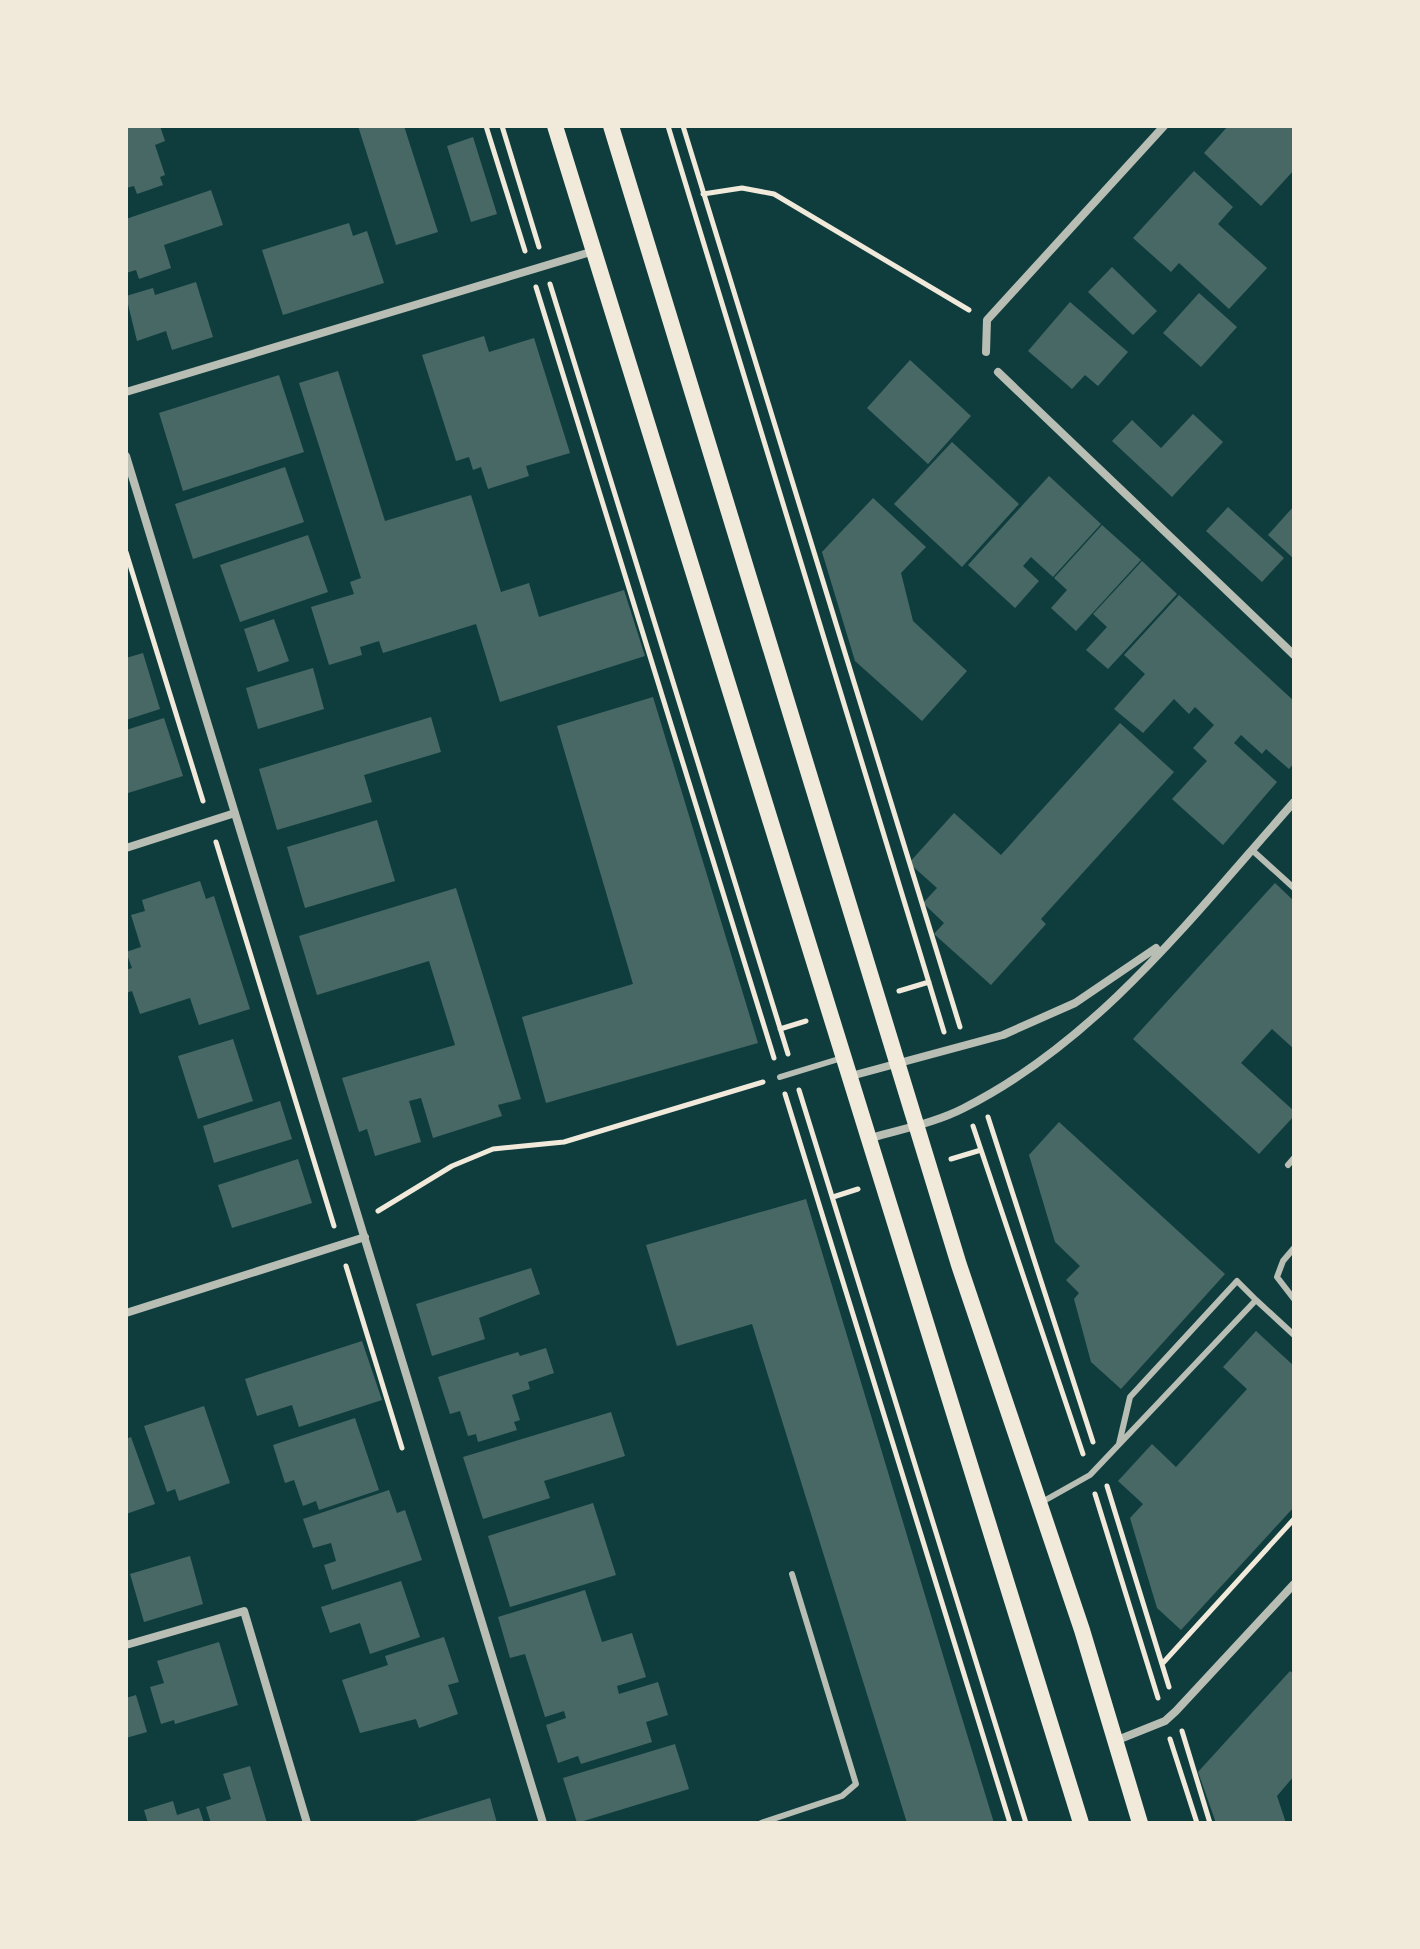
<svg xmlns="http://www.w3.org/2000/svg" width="1420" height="1949" viewBox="0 0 1420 1949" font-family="'Fira Sans',sans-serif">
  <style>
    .building { fill: #486865 }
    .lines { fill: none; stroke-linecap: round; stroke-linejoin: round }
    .path { stroke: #f1e9da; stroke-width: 5 }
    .service { stroke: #b8beb3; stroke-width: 6 }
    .minor { stroke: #b8beb3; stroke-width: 8 }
    .secondary { stroke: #f1e9da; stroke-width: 16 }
  </style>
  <rect width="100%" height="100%" fill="#0f3d3e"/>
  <!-- building -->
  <path class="building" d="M126,126h34l5,15 -10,4 10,30 -5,2 3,8 -26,9 -3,-8 -8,2z
    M358,126h46l34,106 -42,13z
    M1228,126h66v44l-33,36 -57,-53z
    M473,137l24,77 -26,8 -24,-76z
    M1194,171l39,36 -15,17 49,44 -38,41 -50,-46 -8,9 -38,-34z
    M211,190l12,35 -59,20 7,23 -32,11 -3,-9 -10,3v-54z
    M349,223l4,13 14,-5 17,52 -101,32 -21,-65z
    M1112,267l45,44 -24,24 -45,-43z
    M196,282l17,55 -41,13 -6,-19 -29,10 -11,-45 27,-8 2,7z
    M1199,293l38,34 -36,40 -38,-34z
    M1070,302l58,50 -30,34 -13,-11 -13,14 -44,-38z
    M484,336l5,16 45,-14 36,115 -44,13 3,10 -41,13 -7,-22 -8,3 -4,-13 -13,4 -34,-106z
    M910,360l61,56 -43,48 -61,-56z
    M338,371l47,150 86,-26 30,97 28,-9 10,34 85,-27 21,66 -145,46 -24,-78 -93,29 -4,-12 -19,6 2,8 -33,10 -18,-58 43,-13 -4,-12 11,-4 -62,-195z
    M279,375l25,77 -121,39 -24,-78z
    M1193,414l30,28 -51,55 -60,-56 20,-21 29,28z
    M952,442l67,62 -57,63 -68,-63z
    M285,467l19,55 -111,37 -18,-55z
    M1049,476l52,48 -48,53 -22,-20 -8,9 16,15 -24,27 -47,-43z
    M873,498l53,49 -25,26 12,48 54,50 -45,50 -67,-60 -33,-109z
    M1294,506v53l-26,-24z
    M1228,507l56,51 -22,24 -56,-51z
    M1102,525l39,35 -65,71 -25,-23 16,-18 -13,-12z
    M308,535l20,57 -88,30 -20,-57z
    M1142,561l35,33 -69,75 -22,-19 21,-23 -14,-13z
    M1179,595l115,106v62l-5,6 -23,-20 -4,5 -21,-19 -7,8 43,39 -54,63 -51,-46 35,-38 -14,-13 21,-23 -19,-18 -6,7 -15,-15 -31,34 -29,-24 31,-35 -21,-19z
    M274,619l15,42 -31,11 -14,-43z
    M143,653l17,56 -34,11v-62z
    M313,668l11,41 -66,20 -12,-41z
    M653,697l105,346 -212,60 -24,-86 111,-33 -76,-258z
    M431,717l10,35 -77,23 8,27 -95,28 -18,-61z
    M164,718l19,58 -55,17 -2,-63z
    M1120,723l54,49 -133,147 5,5 -55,61 -57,-51 10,-11 -21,-20 14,-15 -28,-25 45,-50 47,42z
    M377,820l18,61 -90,27 -18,-61z
    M200,881l6,18 8,-3 36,113 -51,16 -9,-27 -50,16 -8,-23 -6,2v-23l6,-2 -6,-16 15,-5 -10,-32 14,-4 -3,-11z
    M1275,883l19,18v148l-22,-20 -31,34 53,48v5l-35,38 -126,-115z
    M456,888l65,211 -23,6 4,11 -69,22 -12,-40 -12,3 12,41 -46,14 -8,-27 -8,3 -17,-54 113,-33 -26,-84 -112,34 -18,-59z
    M233,1039l20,62 -55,18 -20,-63z
    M280,1101l12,38 -78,24 -11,-37z
    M1059,1122l166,152 -104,115 -30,-27 -17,-63 5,-6 -13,-13 14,-14 -25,-24 -26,-87z
    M298,1159l14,44 -80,25 -14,-43z
    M806,1199l142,473 46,151h-87l-155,-499 -75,22 -31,-101z
    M531,1268l9,26 -61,24 6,21 -53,17 -16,-52z
    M1256,1331l38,35v141l-113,123 -24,-22 -27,-90 13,-14 -25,-23 34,-37 24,23 71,-78 -24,-22z
    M362,1341l20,59 -83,27 -7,-22 -35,11 -12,-37z
    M546,1348l8,25 -26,9 2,7 -18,6 8,25 -6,2 3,8 -39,12 -2,-8 -8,2 -8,-25 -10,3 -12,-37 80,-25 2,4z
    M204,1406l26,77 -51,18 -4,-12 -8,3 -23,-66z
    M611,1412l14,44 -81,25 6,17 -67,21 -20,-62z
    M355,1418l24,72 -60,20 -3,-9 -13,5 -9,-26 -9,3 -12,-38z
    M131,1437l24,67 -29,10v-75z
    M389,1490l8,23 8,-3 17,50 -90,30 -8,-25 12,-4 -5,-18 -18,5 -10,-29z
    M593,1503l23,72 -106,32 -22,-71z
    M190,1556l13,48 -59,18 -14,-48z
    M401,1581l19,56 -50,17 -10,-31 -30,10 -9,-26z
    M585,1590l17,52 30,-9 14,44 -29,9 2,8 39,-12 10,33 -22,7 6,20 -71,22 -3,-8 -20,7 -12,-38 20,-7 -2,-7 -19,6 -20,-63 -15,4 -12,-41z
    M444,1637l15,45 -11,3 10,29 -39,14 -3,-9 -56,14 -18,-53 46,-15 -3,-9z
    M219,1642l19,63 -63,19 -1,-4 -13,4 -11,-37 14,-4 -7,-22z
    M1290,1671l4,3v102l-17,20 9,27h-70l-18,-51z
    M136,1695l11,37 -21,6v-40z
    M675,1744l14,45 -112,34 -14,-45z
    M250,1766l17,57h-56l-5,-16 25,-8 -8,-25z
    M490,1798l7,25h-86v-1z
    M173,1801l4,14 22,-7 5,15h-56l-4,-13z"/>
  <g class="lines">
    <!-- path -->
    <path class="path" d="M486,126l39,125
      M502,126l37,121
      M668,126l276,906
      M683,126l277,901
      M703,194l39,-6 32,6 195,116
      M550,284l238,770
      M536,287l238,771
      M126,552l77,249
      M216,842l118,384
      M899,991l30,-9
      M780,1029l26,-8
      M799,1090l227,733
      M785,1094l225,729
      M988,1117l105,325
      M973,1126l110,328
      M951,1159l30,-9
      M833,1197l25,-8
      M378,1211l74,-45 41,-17 71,-7 199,-60
      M346,1266l56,182
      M1107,1486l62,201
      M1095,1494l63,204
      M1162,1664l132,-145
      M1182,1731l28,92
      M1170,1739l27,84"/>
    <!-- service -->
    <path class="service" d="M1252,850l42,38
      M780,1077l62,-19
      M1288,1165l6,-7
      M1294,1248l-11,13 -6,16 17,22
      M1119,1444l11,-47 107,-116 19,19
      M1042,1502l48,-27 166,-175 38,35
      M761,1823l81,-27 14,-12 -64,-210"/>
    <!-- minor -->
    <path class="minor" d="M986,352l1,-32 177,-194
      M998,372l296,283
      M126,392l468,-141
      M126,456l417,1367
      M126,848l109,-35
      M851,1076l152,-41 72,-32 81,-55
      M871,1138c30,-9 64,-15 93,-30 135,-68 231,-195 330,-306
      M126,1313l239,-76
      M126,1645l118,-34 63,212
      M1115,1741l50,-20 11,-10 118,-127"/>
    <!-- secondary -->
    <path class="secondary" d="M555,126l526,1697
      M611,126l348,1139 123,365 58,193"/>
  </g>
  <!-- border -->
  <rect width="1420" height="1949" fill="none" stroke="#f1e9da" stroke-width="256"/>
</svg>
